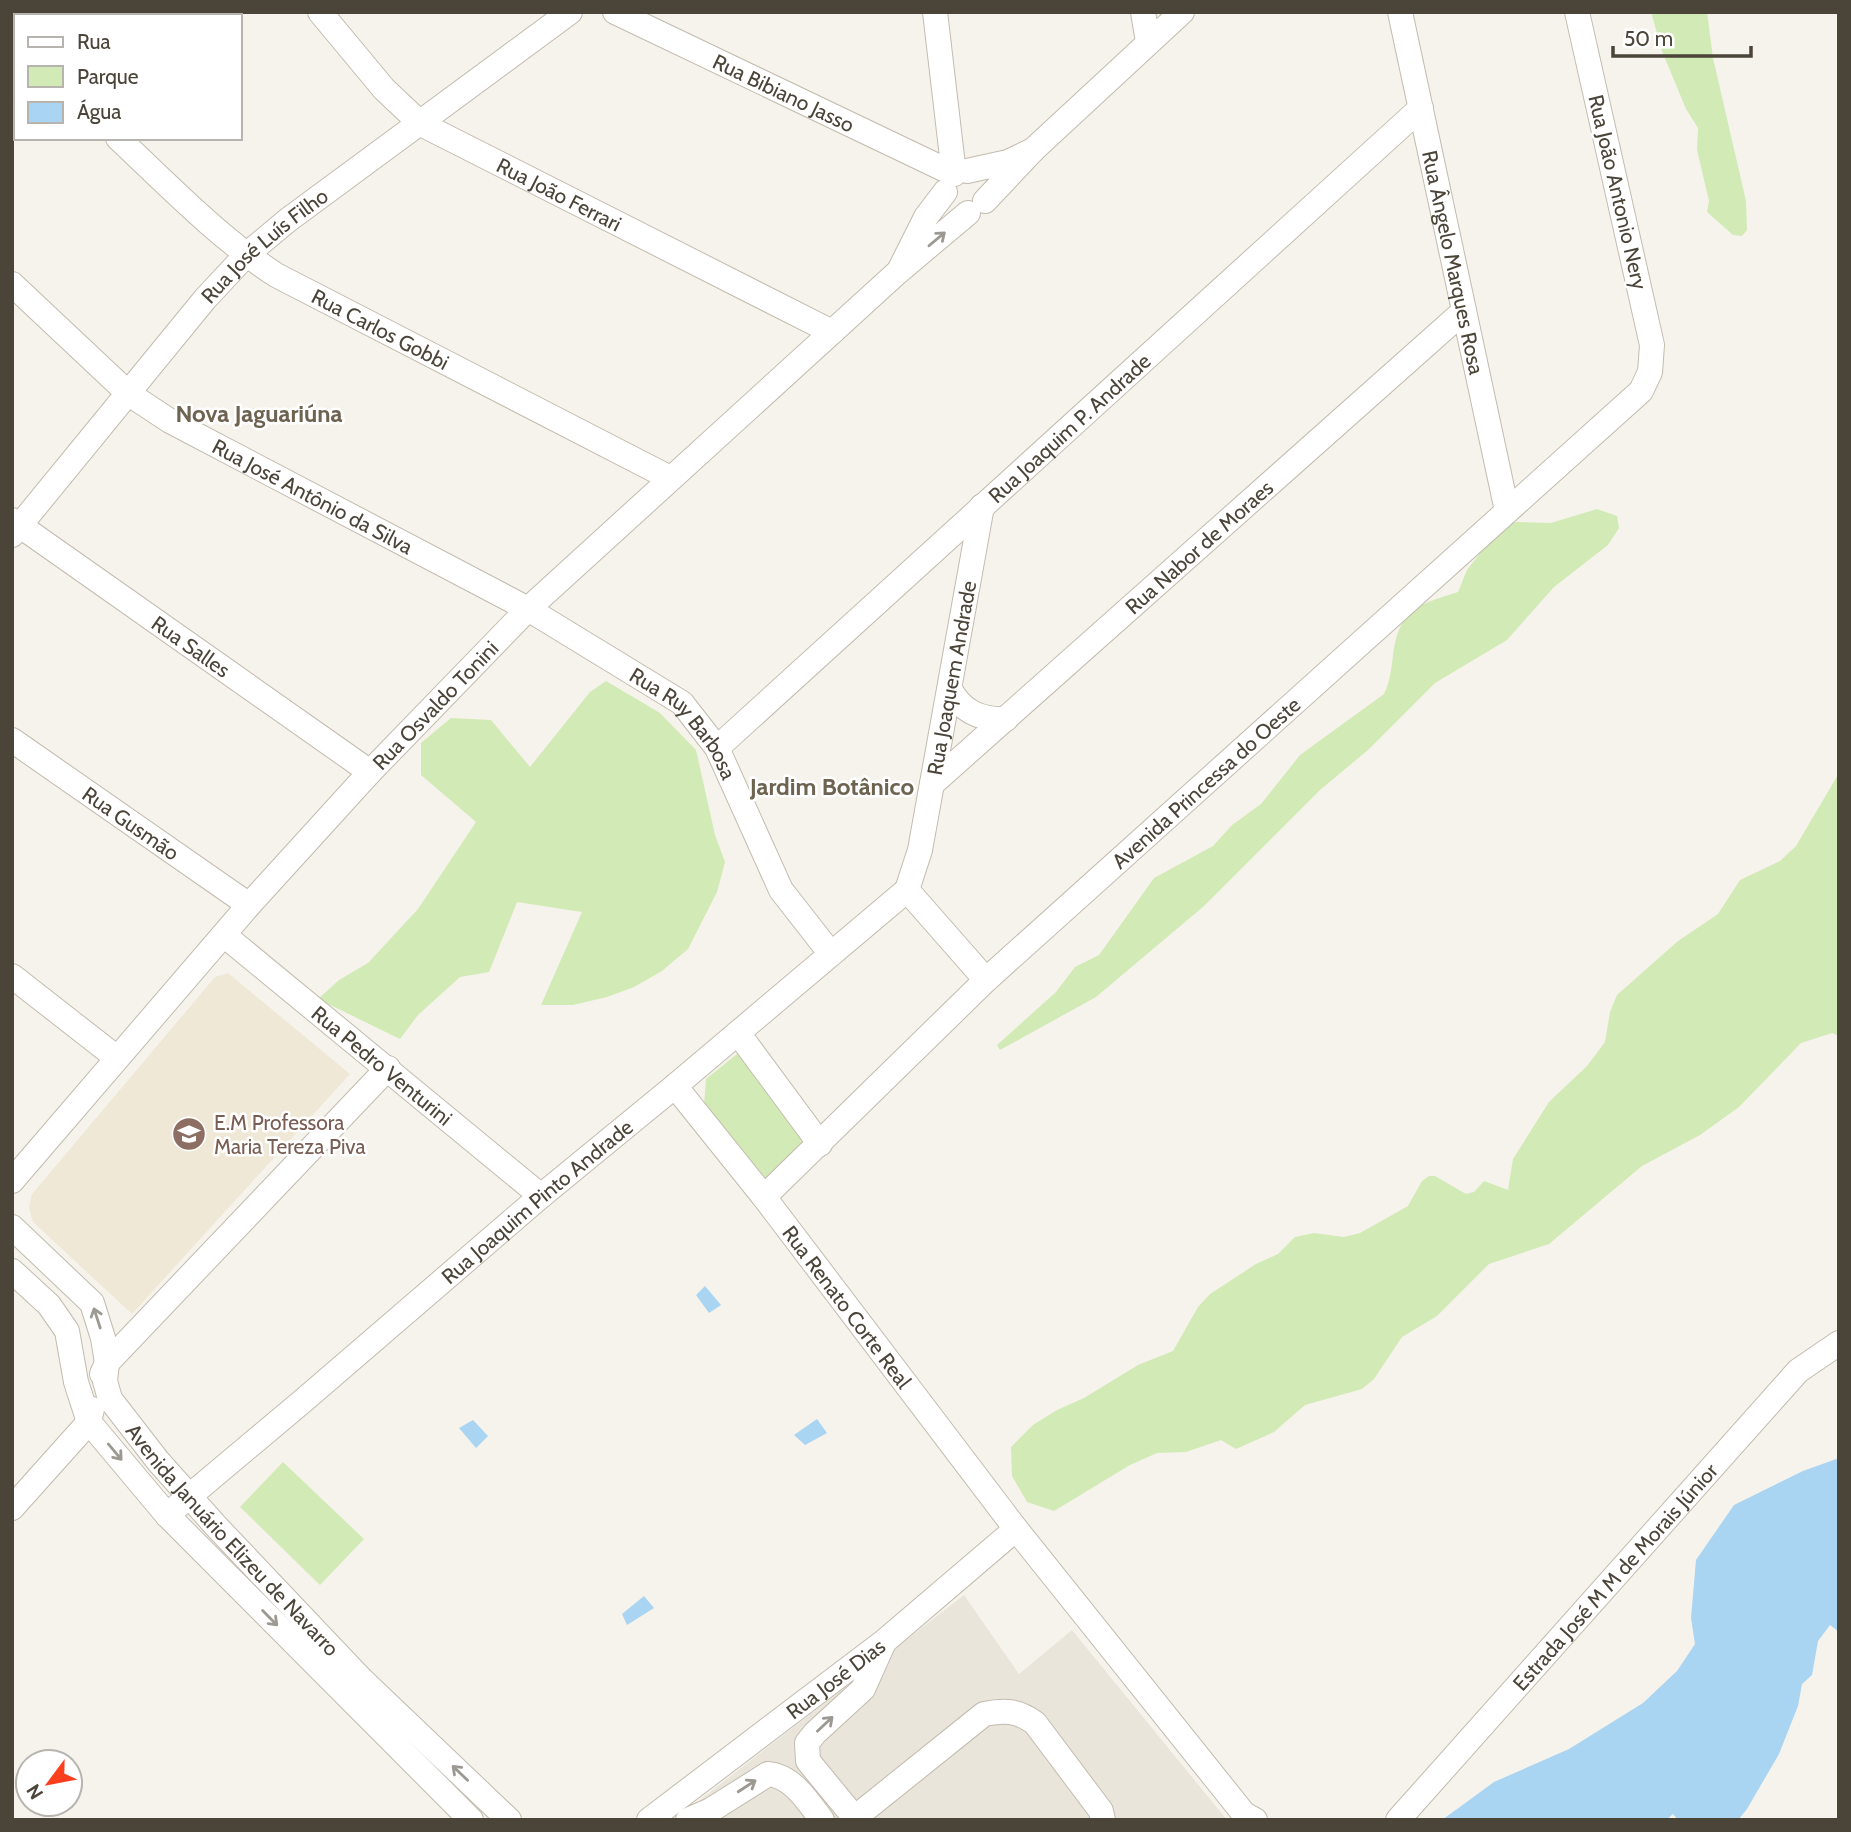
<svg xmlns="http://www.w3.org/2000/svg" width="1851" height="1832" viewBox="0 0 1851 1832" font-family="Cabin,sans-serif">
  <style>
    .residential { fill: #eae5da }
    .education { fill: #efe8d6 }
    .green { fill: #d2eab5 }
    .water { fill: #a9d4f2 }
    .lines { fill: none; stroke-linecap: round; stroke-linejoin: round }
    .minor-casing { stroke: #c2bbae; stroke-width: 26 }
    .minor { stroke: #fff; stroke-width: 24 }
    .oneway { stroke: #9c9892 }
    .labels { text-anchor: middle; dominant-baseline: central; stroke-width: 5; stroke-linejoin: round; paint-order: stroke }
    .street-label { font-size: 21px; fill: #4b4439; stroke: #fff }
    .education-label { font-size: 21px; fill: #785e54; stroke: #fff; text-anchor: start }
    .quarter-label { font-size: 24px; font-weight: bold; fill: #6e6250; stroke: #fff }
  </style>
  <rect width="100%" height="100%" fill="#f6f3ec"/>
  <!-- residential -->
  <path class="residential" d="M964,1595l55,79 53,-44 155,190h-553z"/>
  <!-- education -->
  <path class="education" d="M228,973l122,101 -218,240 -99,-92 -4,-15 3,-13 183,-217z"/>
  <!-- green -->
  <path class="green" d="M1651,12h56l6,46 33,143 1,29 -5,6 -9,-1 -26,-23 2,-11 -12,-51 1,-22 -12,-19 -24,-58z
    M1597,509l20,7 2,12 -11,17 -54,42 -47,53 -72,43 -67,67 -48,40 -116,116 -108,91 -96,53 -3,-5 59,-53 19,-25 24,-12 55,-77 59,-32 19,-21 29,-21 39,-49 84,-61c6,-12 7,-24 9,-38 6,-47 24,-51 65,-64l9,-22 33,-42 16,-6 35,1z
    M606,681l54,32 36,37 19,85 10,27 -8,30 -29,57 -26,22 -28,16 -27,10 -34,8h-32l41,-93 -65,-10 -28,70 -29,5 -42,38 -18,24 -82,-40 21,-19 29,-17 50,-54 58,-87 -55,-47v-32l30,-25 40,2 39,47 60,-75z
    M1839,773v263l-7,-3 -31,10 -62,64 -39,28 -58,31 -93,78 -60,20 -52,52 -35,21 -28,42 -12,10 -57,16 -31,27 -38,17 -15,-9 -35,12 -29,1 -27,12 -76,46 -27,-9 -15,-26 -1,-29 22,-22 24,-15 27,-12 54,-33 35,-14 25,-44 12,-13 46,-30 22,-10 17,-17 19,-4 30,4 16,-4 48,-27 14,-25 7,-5h6l31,18 8,-2 10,-11 24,9 5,-31 36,-57 38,-36 18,-24 5,-30 7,-17 61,-54 40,-27 22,-34 40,-19 16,-15z
    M742,1050l67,88 -50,46 -55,-79 2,-26z
    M283,1462l81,77 -44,46 -80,-78z"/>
  <!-- water -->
  <path class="water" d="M705,1286l16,19 -12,8 -13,-18z
    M817,1419l10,14 -22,12 -11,-10z
    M473,1420l15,16 -12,12 -17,-20z
    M1839,1458v174l-9,-7 -12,16 -6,34 -10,9 -4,22 -19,48 -32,55 -9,11h-60l-5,-6 -7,6h-224l52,-38 75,-33 74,-46 34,-32 18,-27 -4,-26 5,-58 38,-55 69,-34z
    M644,1596l10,12 -27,17 -5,-11z"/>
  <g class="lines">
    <!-- minor casing -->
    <g class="minor-casing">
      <g id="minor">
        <path id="s1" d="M320,12l64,77 37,35 411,208"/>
        <path id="s2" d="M615,12l339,162"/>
        <path d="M935,12l19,162"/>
        <path d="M1143,12l5,30"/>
        <path id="s3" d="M1400,12l107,499"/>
        <path d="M172,16l4,-4"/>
        <path d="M12,39l4,3"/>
        <path id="s4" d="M118,138c51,48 100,99 158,137l394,203"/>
        <path d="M1033,150l149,-138"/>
        <path d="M967,171l41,-9 25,-12 -48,51"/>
        <path d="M945,192l-19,25 -27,54 69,-58"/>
        <path id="s5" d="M12,284l117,110 41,27 358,188 154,94 35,45 64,142 50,64"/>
        <path id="s6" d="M12,520l358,252"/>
        <path id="s7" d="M12,535l193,-236 41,-44 42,-35 282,-208"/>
        <path d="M950,689c12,23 31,31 56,30"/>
        <path id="s8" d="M12,740l237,165"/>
        <path id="s9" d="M717,748l704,-640"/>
        <path id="s10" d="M932,784l532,-473"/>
        <path id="s11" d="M907,890l13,-40 62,-344"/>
        <path d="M907,890l79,90"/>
        <path id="s12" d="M224,935l317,261"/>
        <path d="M12,976l105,82"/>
        <path d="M738,1033l82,111"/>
        <path id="s13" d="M675,1086l89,111 252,332 228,285 11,6"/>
        <path id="s14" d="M12,1181l237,-276 121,-133 158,-163 371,-338"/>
        <path id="s15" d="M764,1197l222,-217 655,-589 9,-19 2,-27 -75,-333"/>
        <path id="s16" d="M12,1227l80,76 11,35 4,25 -2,18 5,18 48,62 57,64 146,154 148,141"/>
        <path d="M12,1271l37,34 18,26 9,51 13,40 78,93 304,305"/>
        <path d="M102,1374l5,-11 281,-295"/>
        <path d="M12,1508l77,-86 3,-13"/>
        <path id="s17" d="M167,1515l137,-115 237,-204 134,-110 232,-196"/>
        <path d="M854,1817l-46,-56 -1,-18 8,-10 48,-44 21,-47"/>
        <path id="s18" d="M649,1820l237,-180 130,-111"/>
        <path d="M688,1820l23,-10 57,-36c25,2 40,28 54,46"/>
        <path d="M852,1820l132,-106c21,-4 33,-4 51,9l66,88 2,9"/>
        <path id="s19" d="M1398,1820l400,-449 41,-28"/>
      </g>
    </g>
    <!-- minor -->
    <use href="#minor" class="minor"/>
  </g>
  <!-- one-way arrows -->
  <defs><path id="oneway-shaft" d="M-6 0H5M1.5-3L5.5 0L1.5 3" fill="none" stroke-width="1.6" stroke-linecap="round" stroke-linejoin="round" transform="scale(1.75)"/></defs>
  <g class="oneway">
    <use href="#oneway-shaft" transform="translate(937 239) rotate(-40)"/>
    <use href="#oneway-shaft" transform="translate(97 1318) rotate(-108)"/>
    <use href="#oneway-shaft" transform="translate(115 1452) rotate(50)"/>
    <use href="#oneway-shaft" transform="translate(270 1618) rotate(45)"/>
    <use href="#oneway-shaft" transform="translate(825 1724) rotate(-43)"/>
    <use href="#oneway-shaft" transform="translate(460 1773) rotate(-136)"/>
    <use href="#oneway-shaft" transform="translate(747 1786) rotate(-33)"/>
  </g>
  <!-- icons -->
  <defs>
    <g id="school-disc" transform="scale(1.75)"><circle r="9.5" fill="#8d6e63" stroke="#fff"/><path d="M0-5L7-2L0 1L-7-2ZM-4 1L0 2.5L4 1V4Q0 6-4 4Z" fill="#fff"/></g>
  </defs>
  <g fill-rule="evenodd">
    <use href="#school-disc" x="189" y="1134"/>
  </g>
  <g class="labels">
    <!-- street labels -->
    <g class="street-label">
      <text stroke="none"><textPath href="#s2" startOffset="187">Rua Bibiano Jasso</textPath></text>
      <text transform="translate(1618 192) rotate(77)">Rua João Antonio Nery</text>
      <text stroke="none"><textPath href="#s1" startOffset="306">Rua João Ferrari</textPath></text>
      <text stroke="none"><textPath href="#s7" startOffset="385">Rua José Luís Filho</textPath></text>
      <text stroke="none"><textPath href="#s3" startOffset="256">Rua Ângelo Marques Rosa</textPath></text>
      <text stroke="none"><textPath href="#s4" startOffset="327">Rua Carlos Gobbi</textPath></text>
      <text stroke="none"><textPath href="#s9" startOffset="476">Rua Joaquim P. Andrade</textPath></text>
      <text stroke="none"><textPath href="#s5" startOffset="371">Rua José Antônio da Silva</textPath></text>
      <text stroke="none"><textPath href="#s10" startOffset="357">Rua Nabor de Moraes</textPath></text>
      <text stroke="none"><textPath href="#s6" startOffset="219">Rua Salles</textPath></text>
      <text stroke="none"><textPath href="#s11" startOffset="217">Rua Joaquem Andrade</textPath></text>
      <text stroke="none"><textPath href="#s14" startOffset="637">Rua Osvaldo Tonini</textPath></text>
      <text stroke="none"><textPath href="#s5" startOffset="810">Rua Ruy Barbosa</textPath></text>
      <text stroke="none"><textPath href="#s15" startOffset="606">Avenida Princessa do Oeste</textPath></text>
      <text stroke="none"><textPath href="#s8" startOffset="145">Rua Gusmão</textPath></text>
      <text stroke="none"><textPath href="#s12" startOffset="205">Rua Pedro Venturini</textPath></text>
      <text stroke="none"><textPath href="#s17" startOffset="485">Rua Joaquim Pinto Andrade</textPath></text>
      <text stroke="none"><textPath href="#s13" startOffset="280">Rua Renato Corte Real</textPath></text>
      <text stroke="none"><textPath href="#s16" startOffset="396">Avenida Januário Elizeu de Navarro</textPath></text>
      <text stroke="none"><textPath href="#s19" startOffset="326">Estrada José M M de Morais Júnior</textPath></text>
      <text stroke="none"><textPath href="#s18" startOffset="234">Rua José Dias</textPath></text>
    </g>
    <!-- education labels -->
    <g class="education-label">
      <text x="214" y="1122">E.M Professora<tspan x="214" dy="24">Maria Tereza Piva</tspan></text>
    </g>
    <!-- quarter labels -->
    <g class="quarter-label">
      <text x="259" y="413">Nova Jaguariúna</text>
      <text x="832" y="786">Jardim Botânico</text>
    </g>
  </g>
  <!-- border -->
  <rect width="1851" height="1832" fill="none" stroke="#4b4439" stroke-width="28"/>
  <!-- legend -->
  <rect x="14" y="14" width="228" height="126" fill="#ffffff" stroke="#b7b4b0" stroke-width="2"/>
  <rect x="28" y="37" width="35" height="10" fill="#ffffff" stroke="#b7b4b0" stroke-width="2"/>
  <text x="77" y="49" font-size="21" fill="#4b4439">Rua</text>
  <rect x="28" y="66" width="35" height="21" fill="#d2eab5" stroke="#b7b4b0" stroke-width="2"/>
  <text x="77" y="84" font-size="21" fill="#4b4439">Parque</text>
  <rect x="28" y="102" width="35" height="21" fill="#a9d4f2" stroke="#b7b4b0" stroke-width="2"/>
  <text x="77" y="119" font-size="21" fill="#4b4439">Água</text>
  <!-- north arrow -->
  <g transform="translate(49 1783) rotate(238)"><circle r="33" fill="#ffffff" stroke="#b7b4b0" stroke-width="2"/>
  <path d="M0-5L12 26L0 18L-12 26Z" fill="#fc3f1d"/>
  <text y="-10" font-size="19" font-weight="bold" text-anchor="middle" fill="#4b4439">N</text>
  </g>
  <!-- scale -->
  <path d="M1613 46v10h138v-10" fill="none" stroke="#4b4439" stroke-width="3.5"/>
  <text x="1624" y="46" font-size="21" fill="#4b4439" stroke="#ffffff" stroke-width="5" paint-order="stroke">50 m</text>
</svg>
